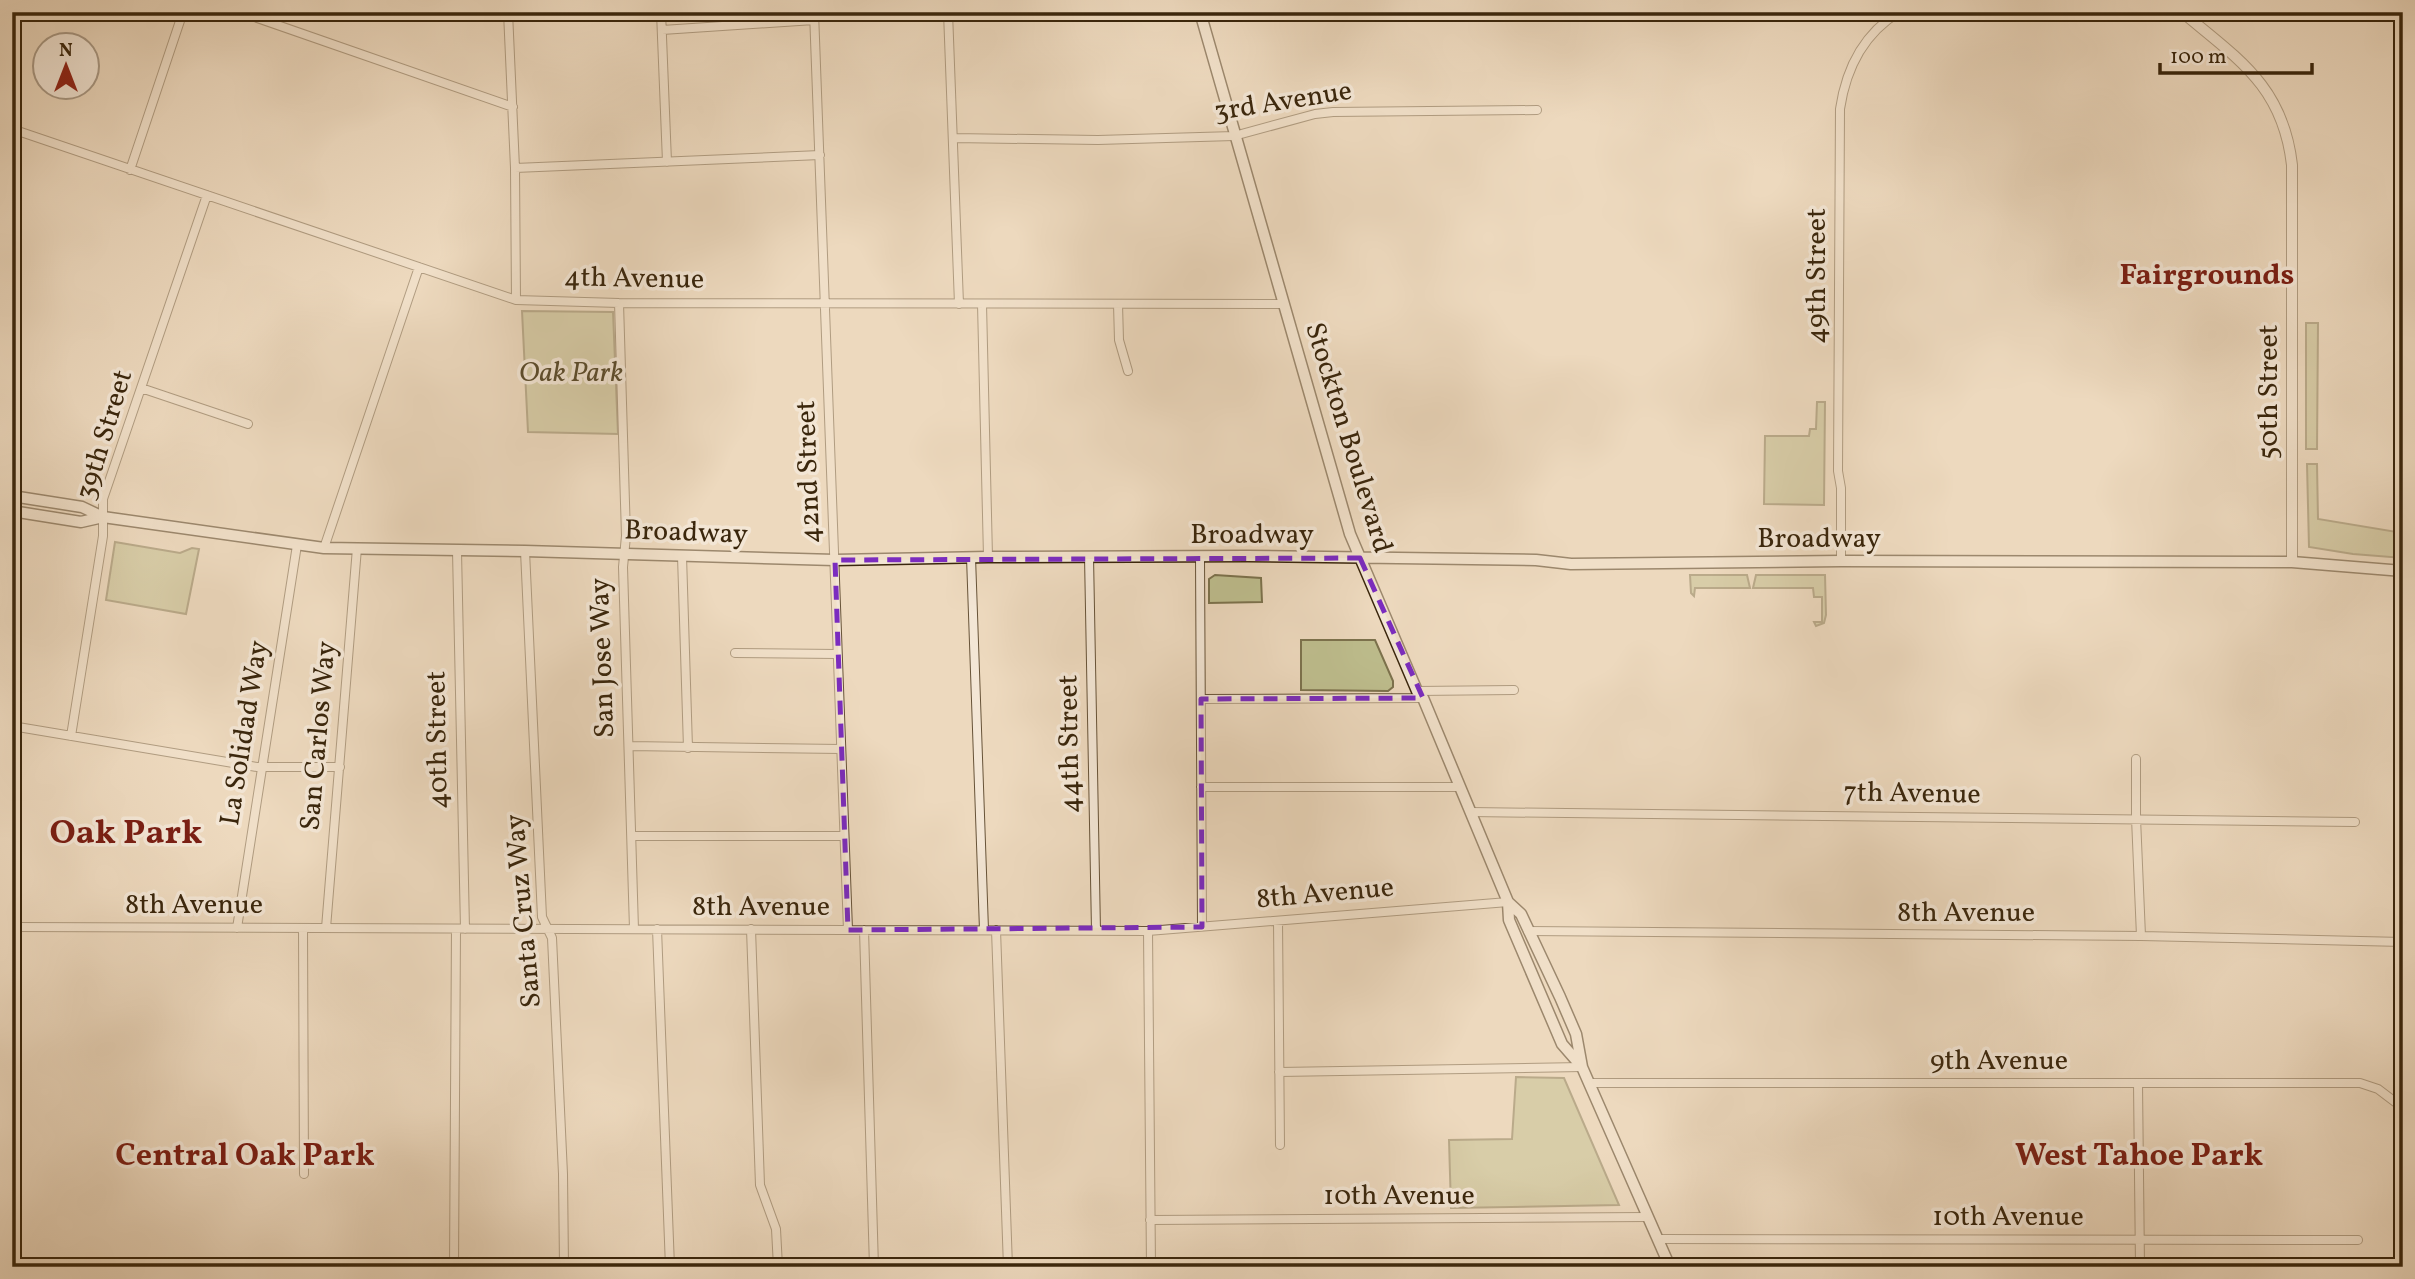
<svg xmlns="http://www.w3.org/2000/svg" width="2415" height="1279" viewBox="0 0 2415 1279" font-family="Vollkorn,serif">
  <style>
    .green { fill: #bebe8e; stroke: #7c724d; stroke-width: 2 }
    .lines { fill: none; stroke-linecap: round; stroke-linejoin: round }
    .minor-casing { stroke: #675338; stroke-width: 10 }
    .tertiary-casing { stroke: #675338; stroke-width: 12 }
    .secondary-casing { stroke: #3a260c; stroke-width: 13 }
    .minor { stroke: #f3e6d5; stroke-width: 8 }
    .tertiary { stroke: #f3e6d5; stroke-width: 10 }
    .secondary { stroke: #f3e6d5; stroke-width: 10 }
    .marked { fill: none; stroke: #7b2cbf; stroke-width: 5; stroke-dasharray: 14 9; stroke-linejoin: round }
    .labels { text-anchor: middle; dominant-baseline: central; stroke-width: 7; stroke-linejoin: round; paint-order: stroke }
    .street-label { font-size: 28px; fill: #3a260c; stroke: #f3e6d5 }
    .park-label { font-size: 28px; font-style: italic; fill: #5b4c2c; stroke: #f3e6d5 }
    .neighbourhood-label { font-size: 30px; font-weight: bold; fill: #7a1f14; stroke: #f3e6d5 }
    .quarter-label { font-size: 32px; font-weight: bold; fill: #7a1f14; stroke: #f3e6d5 }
    .district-label { font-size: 35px; font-weight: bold; fill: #7a1f14; stroke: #f3e6d5 }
  </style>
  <rect width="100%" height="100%" fill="#edd9be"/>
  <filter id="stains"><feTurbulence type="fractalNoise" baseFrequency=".00286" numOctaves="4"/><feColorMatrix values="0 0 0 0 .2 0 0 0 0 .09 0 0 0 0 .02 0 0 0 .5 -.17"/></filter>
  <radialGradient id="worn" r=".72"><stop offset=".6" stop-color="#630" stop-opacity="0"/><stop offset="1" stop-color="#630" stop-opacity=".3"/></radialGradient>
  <!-- green -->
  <path class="green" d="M522,311l91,1 5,122 -90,-2z
    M2306,323h12l-1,126h-11z
    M1817,402h8l-1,103 -60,-1 1,-68h44l1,-7h6z
    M2307,464h10l1,55 85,14v25l-50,-4 -44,-7z
    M115,542l65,11 12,-5 7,1 -13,65 -80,-14z
    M1215,575l46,3 1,24 -53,1v-24z
    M1690,575h57l3,13h-55l-1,8 -3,-3z
    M1756,575h69l1,40 -2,8 -8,3 -2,-4h8v-25h-8l-1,-9h-60z
    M1301,640h74l18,41v6l-5,4 -87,-1z
    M1516,1077l48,1 55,127 -168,3 -2,-68 63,-1z"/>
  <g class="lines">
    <!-- minor casing -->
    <g class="minor-casing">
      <path id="minor" d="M240,12l273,95
        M508,12l7,156 1,132
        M582,12v5h20
        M661,12l6,150
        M814,12l34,918
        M948,12l11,292
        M662,30l152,-10
        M12,129l504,171 103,3 665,1
        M953,138l145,2 136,-4 81,-22 18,-2 204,-2
        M515,168l305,-13
        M130,170l53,-158
        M619,303l7,233 -3,31 11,362
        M982,304l6,253
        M1118,304l1,36 9,31
        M141,388l107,36
        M324,548l95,-281
        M457,551l8,378
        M525,551l17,366 10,21 11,236 1,93
        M682,556l6,192
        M1089,556l7,375
        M971,557l13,373
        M1200,557l2,370
        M1841,561v-73l-3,-17 2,-362c6,-40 23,-75 59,-97
        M735,653l102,1
        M1417,691l97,-1
        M1201,699l222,-1
        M12,726l245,41h83
        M71,736l32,-200v-37l104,-304
        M629,746l212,3
        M2136,759v59l5,118
        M1201,787h258
        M1470,812l885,10
        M632,836h212
        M1278,921l2,224
        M12,927l1136,4 360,-29
        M237,928l60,-383
        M303,928l1,246
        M326,928l31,-380
        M657,929l13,338
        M751,929l9,256 16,44 2,38
        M864,930l10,337
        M996,930l12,337
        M1148,931l3,336
        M1528,931l613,5 262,6
        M1279,1072l303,-5
        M1589,1083h771l18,6 25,19
        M2138,1083l2,184
        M1150,1220l498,-3
        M1658,1239l700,1
        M454,1267l2,-338"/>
    </g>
    <!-- tertiary casing -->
    <g class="tertiary-casing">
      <path id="tertiary" d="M2182,12c56,47 101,74 110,153v397"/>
    </g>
    <!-- secondary casing -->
    <g class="secondary-casing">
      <path id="secondary" d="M1200,12l150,522 67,157 6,7 85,204 1,18 53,124 20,23
        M12,496l70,11 21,10 221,31 201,3 310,9 153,-3 259,-1 289,4 35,4 270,-3 451,1 111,9
        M12,511l69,11 22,-5
        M1508,902l13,12 39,83 16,37 6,33 7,16 81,184"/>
    </g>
    <!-- minor -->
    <use href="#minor" class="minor"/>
    <!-- tertiary -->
    <use href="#tertiary" class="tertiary"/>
    <!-- secondary -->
    <use href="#secondary" class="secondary"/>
  </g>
  <!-- marked area -->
  <path d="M0 0H2415V1279H0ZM1360,558l63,140 -222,1 1,228 -354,3 -13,-370z" fill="#edd9be" fill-opacity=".55" fill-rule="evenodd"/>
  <path class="marked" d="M1360,558l63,140 -222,1 1,228 -354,3 -13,-370z"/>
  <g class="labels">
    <!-- street labels -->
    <g class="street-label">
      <text transform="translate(1283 102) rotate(-9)">3rd Avenue</text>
      <text transform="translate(1817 276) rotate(-90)">49th Street</text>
      <text transform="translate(634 279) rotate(1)">4th Avenue</text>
      <text transform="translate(2269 392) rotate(-90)">50th Street</text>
      <text transform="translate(105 435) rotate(-73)">39th Street</text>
      <text transform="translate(1348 438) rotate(73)">Stockton Boulevard</text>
      <text transform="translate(809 472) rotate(-92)">42nd Street</text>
      <text transform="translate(686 533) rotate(2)">Broadway</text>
      <text x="1252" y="535">Broadway</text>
      <text x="1819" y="539">Broadway</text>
      <text transform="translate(603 658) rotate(-92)">San Jose Way</text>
      <text transform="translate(245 733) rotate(-81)">La Solidad Way</text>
      <text transform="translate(319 736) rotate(-85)">San Carlos Way</text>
      <text transform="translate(438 740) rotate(-91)">40th Street</text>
      <text transform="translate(1070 744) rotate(-91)">44th Street</text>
      <text transform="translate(1912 794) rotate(1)">7th Avenue</text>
      <text transform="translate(1325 894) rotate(-5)">8th Avenue</text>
      <text x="194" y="905">8th Avenue</text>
      <text x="761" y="907">8th Avenue</text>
      <text transform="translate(524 911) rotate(-95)">Santa Cruz Way</text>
      <text x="1966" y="913">8th Avenue</text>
      <text x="1999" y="1061">9th Avenue</text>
      <text x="1399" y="1196">10th Avenue</text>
      <text x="2008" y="1217">10th Avenue</text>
    </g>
    <!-- park labels -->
    <g class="park-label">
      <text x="571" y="373">Oak Park</text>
    </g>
    <!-- neighbourhood labels -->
    <g class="neighbourhood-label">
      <text x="2207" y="276">Fairgrounds</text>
    </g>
    <!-- quarter labels -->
    <g class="quarter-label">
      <text x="245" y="1157">Central Oak Park</text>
      <text x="2139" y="1157">West Tahoe Park</text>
    </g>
    <!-- district labels -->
    <g class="district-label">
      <text x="126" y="834">Oak Park</text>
    </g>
  </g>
  <!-- margin -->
  <rect width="2415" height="1279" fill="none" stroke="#edd9be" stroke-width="42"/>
  <rect x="14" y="14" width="2387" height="1251" fill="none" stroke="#3a260c" stroke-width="3.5"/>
  <rect x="21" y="21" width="2373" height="1237" fill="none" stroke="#3a260c" stroke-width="2"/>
  <!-- north arrow -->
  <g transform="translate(66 66)"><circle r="33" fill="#f3e6d5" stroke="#a99985" stroke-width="2"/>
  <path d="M0-5L12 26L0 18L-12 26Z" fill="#8f2418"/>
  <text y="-10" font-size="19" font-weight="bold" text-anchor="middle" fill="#3a260c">N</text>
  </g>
  <!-- scale -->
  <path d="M2160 63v10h152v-10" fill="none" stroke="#3a260c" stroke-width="3.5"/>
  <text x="2170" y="63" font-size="21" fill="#3a260c" stroke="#f3e6d5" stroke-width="5" paint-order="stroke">100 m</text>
  <rect width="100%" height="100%" filter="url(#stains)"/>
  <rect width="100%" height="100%" fill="url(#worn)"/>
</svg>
